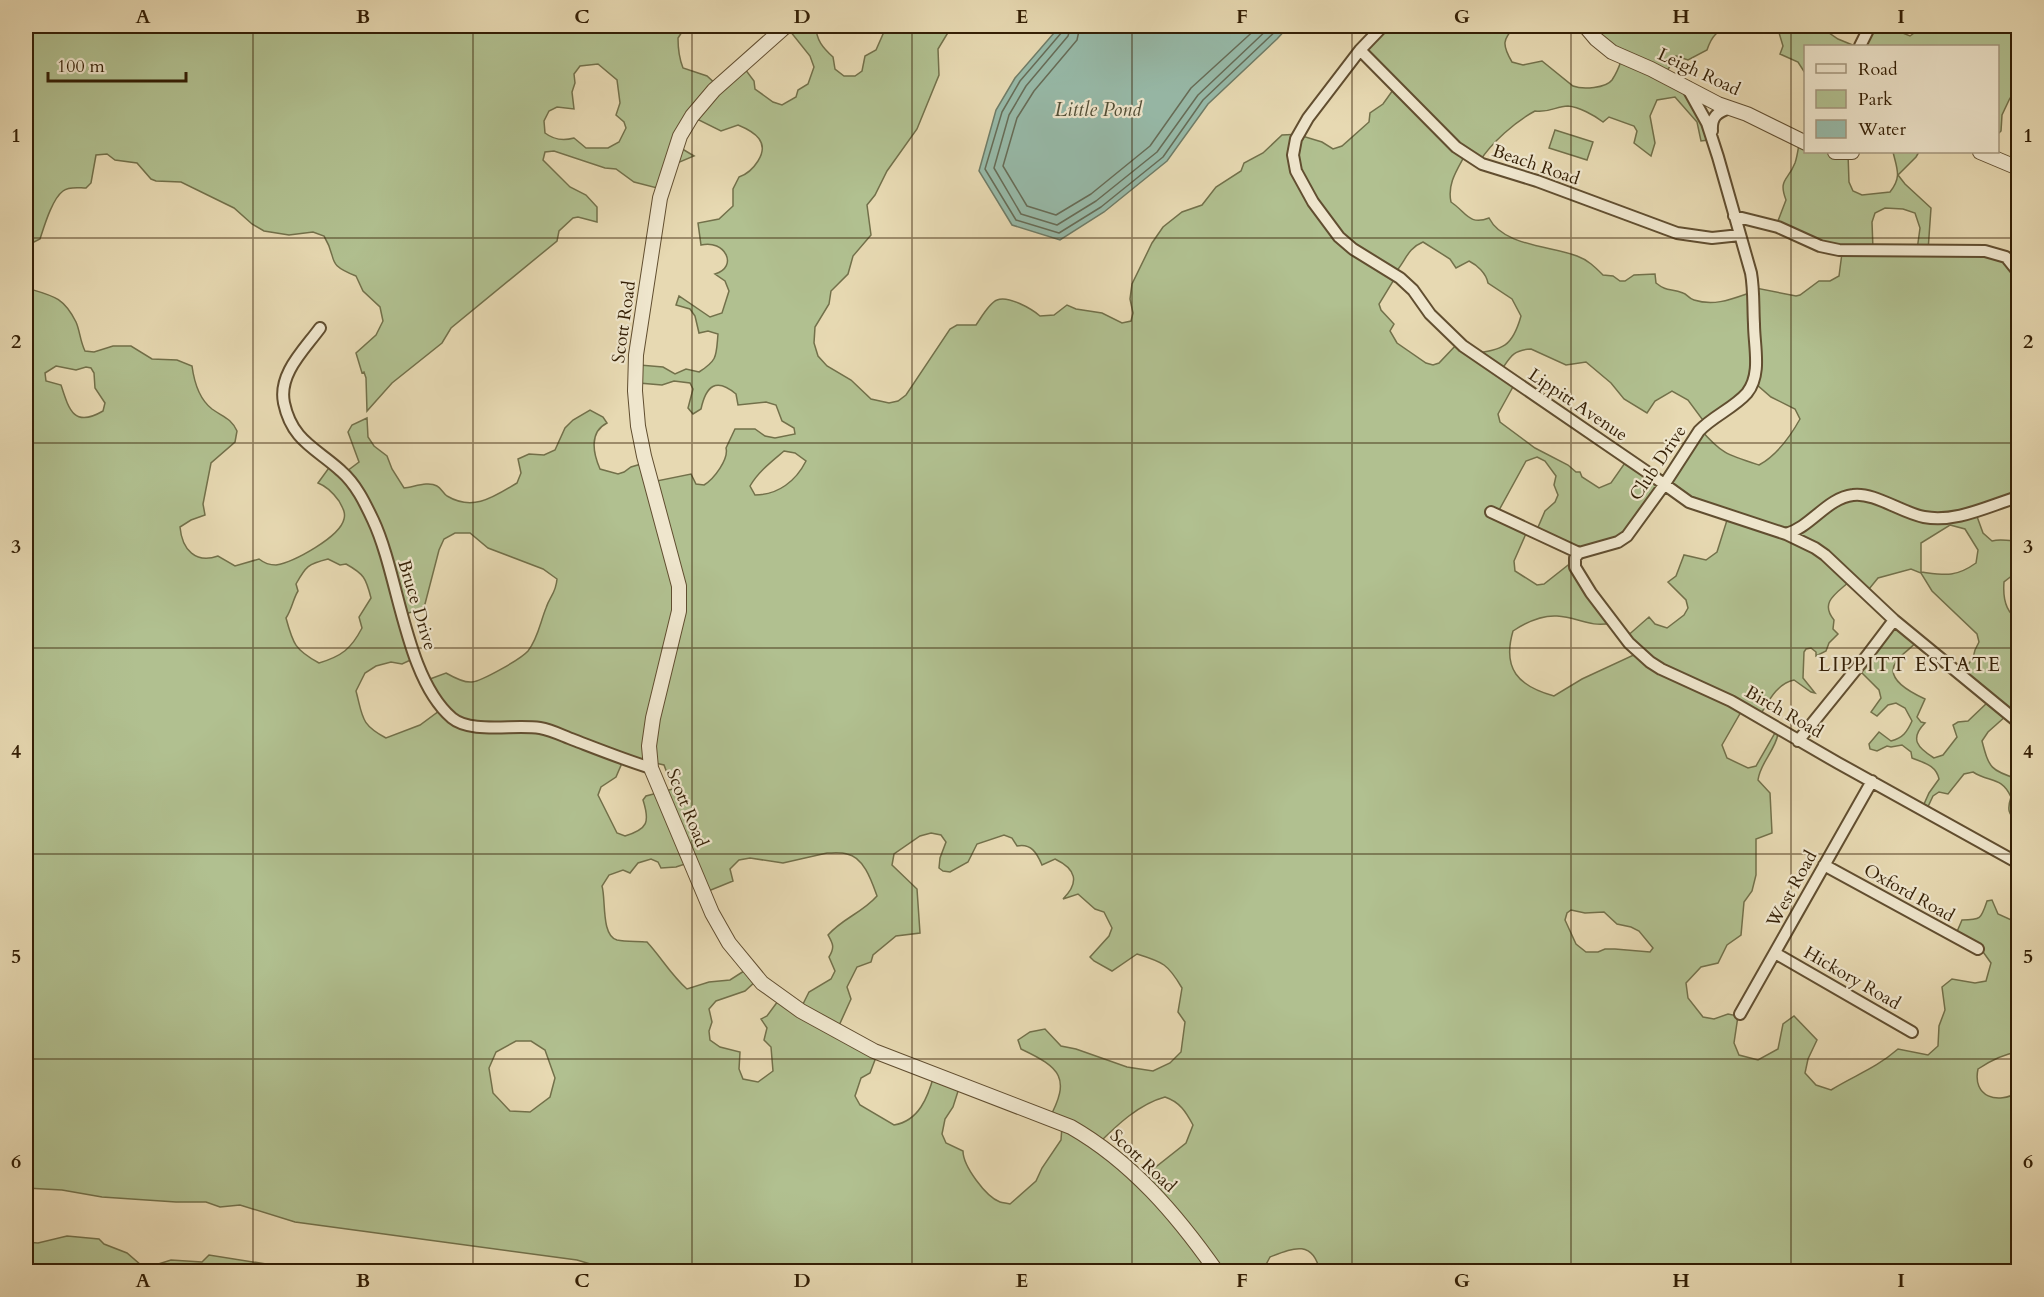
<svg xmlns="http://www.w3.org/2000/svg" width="2044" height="1297" viewBox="0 0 2044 1297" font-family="Cardo,serif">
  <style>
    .green { fill: #b1c090; stroke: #72704a; stroke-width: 1.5; fill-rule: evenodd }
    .water { fill: #97baa9; stroke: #6f7c67; stroke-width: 1.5 }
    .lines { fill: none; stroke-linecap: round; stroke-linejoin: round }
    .shore { stroke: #666c57; stroke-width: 1.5 }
    .minor-casing { stroke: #614e30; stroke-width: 14 }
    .tertiary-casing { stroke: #614e30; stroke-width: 16 }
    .minor { stroke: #efe6cd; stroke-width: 10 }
    .tertiary { stroke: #efe6cd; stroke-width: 14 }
    .grid { fill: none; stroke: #341f05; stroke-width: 1.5; stroke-opacity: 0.55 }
    .labels { text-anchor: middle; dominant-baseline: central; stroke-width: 4.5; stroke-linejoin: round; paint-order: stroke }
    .street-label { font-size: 18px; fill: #341f05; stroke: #efe6cd }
    .water-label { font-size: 20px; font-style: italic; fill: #524e36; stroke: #efe6cd }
    .neighbourhood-label { font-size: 20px; letter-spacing: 1.5px; fill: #341f05; stroke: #efe6cd }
    .neatline { fill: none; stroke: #341f05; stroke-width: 2 }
    .grid-label { font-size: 20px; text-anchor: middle; font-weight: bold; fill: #341f05 }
  </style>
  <rect width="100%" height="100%" fill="#e7d9b2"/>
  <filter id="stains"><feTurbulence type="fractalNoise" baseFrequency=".00333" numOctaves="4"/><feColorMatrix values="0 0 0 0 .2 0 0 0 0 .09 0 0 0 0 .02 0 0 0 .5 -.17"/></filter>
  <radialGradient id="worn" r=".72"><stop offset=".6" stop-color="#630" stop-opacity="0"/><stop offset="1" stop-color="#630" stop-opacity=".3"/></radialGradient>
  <!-- green -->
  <path class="green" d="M26,26h667l-9,3 -6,9c0,10 1,20 5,30l24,8 11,10 24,-21 12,16 1,8 18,13 9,3 14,-8 2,-7 10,-6 6,-17 -4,-11 -24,-30h30c0,14 7,22 17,31l2,12 9,7h11l7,-5 3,-15 11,-6 7,-16 -5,-8h74l-14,23 1,26 -22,54 -30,42 -12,24 -8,10 4,30 -18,21 -5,18 -17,17 -2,13 -14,23 -1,16 4,13 9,10 24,14 20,19 18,4 9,-2 8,-6 44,-66 7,-4h19c5,-7 13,-22 21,-25 11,-5 35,9 43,16l14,-1 13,-10 9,4 26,4 20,10 9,-2 2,-8 -3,-14 2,-15 20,-41 11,-16 19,-15 20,-7 14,-18 25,-16 3,-8 19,-10 19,-18 20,-1v2l20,6 11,7 9,-3 27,-24 1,-9 13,-9 10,-14 -29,-38 15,-26h137c-14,13 -14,19 -4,36l11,3 19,-4 31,25c10,4 33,2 39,-6 4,-6 7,-13 9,-19l-35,-35h145c-14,5 -19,9 -24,24l-19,10 -12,-4 -9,15 35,40 6,29 -7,1 -4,-19 -22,-25 -18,3 -7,16 5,27 -4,13 -17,-13 3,-12 -3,-5 -25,-9 -6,5c-9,-7 -24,-15 -35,-16 -12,0 -18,7 -33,5 -19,10 -44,32 -55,50l-15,-6c-8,15 -18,29 -14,47 15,10 18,24 38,16 14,28 62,28 88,38 11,4 18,11 26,19l10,1 7,5h5l9,-6 21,-1 1,9c11,9 15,5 27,10 4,1 6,6 11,7 22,7 40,-2 61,-9l1,-3 40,8 4,-1 19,-14h11l9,-5 3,-23 -66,-27 10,-26c-8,-21 2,-19 9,-37 2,-6 3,-13 4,-19h6l1,8h31l11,2 1,28 4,9 9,4 28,-3c12,-15 7,-23 3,-40h26l-3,5 -18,18 7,9 26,24 -3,43 71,5 19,14v226l-43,15 8,22 9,8c10,-3 17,1 26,-1v31l-14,11c-1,13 1,30 14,37v107l-12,-10 -18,16 -6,9c7,27 9,30 36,38v43c-10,-7 -11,-13 -7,-25 -10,-21 -21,-14 -38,-25l-9,2 -16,20 -9,-2 -6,4 -8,17h-5l9,-20 10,-14c-3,-14 -15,-16 -27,-21l-1,-6 -9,-7 -11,2 -4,-1 -10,5 -7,-2 -1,-5 10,-12 12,9c12,-3 16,-9 21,-20l-7,-13 -9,-5 -8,2 -11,11 -6,-4 10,-14 -2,-8 -20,-20 37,-46 21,17c-6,8 -16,13 -21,21 -12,17 16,31 29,37l-8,18 4,5 4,1c-16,16 -7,25 9,35l9,-3 14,-18 -4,-12 5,-3 10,-1 21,-20 -28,-27 12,-16 2,-8 4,-8 -2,-8 -45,-43 -11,-18 -10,-4 -33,9 -13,16 -15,-13c-13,12 -31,21 -16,39l-1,9 5,5 -9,9 -3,8 -10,5v-4l-5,-4 -5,1 -2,3 -1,26 12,15 -4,-1 -17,-12c-19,4 -27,25 -37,40l-16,-8 -19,33 5,13 21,10 8,-2 19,-33 3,1c-3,17 -18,29 -20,46l12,13 2,40 -16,6v36l-4,16 -8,11 -3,33 -14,10 -9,18 -17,4 -15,16 2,15 15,19 11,2 14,-5 10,2 -4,27 5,12 19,5 20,-11 5,-25 11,-8 23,24 -9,19 -3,14 11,12 15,5c24,-15 44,-21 67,-41l30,6 10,-9 1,-20 6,-16 -3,-23 10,-8 23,4 11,-2 5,-18 -10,-14 -25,-15 6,-14c19,0 19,-1 25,-19l5,-1 6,14 20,9v129c-15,2 -28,9 -40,17 -6,28 20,36 40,23v179l-698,1c-7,-33 -27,-24 -50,-15l-8,15h-645l-40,-12 -282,-38 -55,-17 -20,2 -14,-5h-30l-74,-5 -40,-7 -36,-2v-908l4,9c24,7 34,9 46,33 4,9 4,19 9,29l9,1 19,-6h18l21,13 25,1 15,6c2,15 7,33 20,43 11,8 19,9 25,22l-2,11 -24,21 -8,41 2,11 -14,5 -11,7c2,23 16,37 38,29l17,10 24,-7c5,4 10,6 17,6 18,-3 64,-28 68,-46 2,-7 -2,-12 -5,-18 -5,-7 -13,-15 -21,-18l13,-18 12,9 16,-12 -11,-30 4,-7 15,-7 1,19 6,9 13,10 5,13 12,19c10,-1 24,-7 33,-2 4,2 6,7 10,10 27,16 48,0 70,-13l4,-10 -3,-14 11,-5 15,1 11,-5 10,-22 8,-8 17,-10 13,7 4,6c-18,9 -14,30 -7,46l18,5 6,-2 7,-5 17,-5 9,19 34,-7 5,10 8,1c10,-6 25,-26 22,-37l9,-19h20l10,7 10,2 20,-4 -1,-6 -12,-7 -6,-16 -10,-3 -28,3 -2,-11c-20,-17 -30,-8 -35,15l-8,5 -5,-6 5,-19 -3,-6 -16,-2 -12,4 -23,-2 1,-18 23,2 12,7 11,-5 13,3c19,-12 17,-16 19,-38l-10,-3 -9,2 -4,-17 -5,-7 -14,-4 3,-9 31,21 12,-4 7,-22 -4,-10 -10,-7c24,-7 10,-35 -14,-29l-3,-22 21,-4 14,-13v-17l6,-12c9,-3 14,-8 19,-16 12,-19 -3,-29 -20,-36l-17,6 -26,-13 -16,29 15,9 -24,10 -13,22 -23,-6 -18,-13 -11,-1 -51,-17 -9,1 -2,8 27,27 16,8 11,12v15l-19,-5 -5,1 -14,13 -2,10 -106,87 -9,15 -50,40 -25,28 -1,-33 -2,-6 -2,1 -6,-20 20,-18 7,-14 -3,-14 -17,-16 -7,-15c-32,-13 -17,-15 -32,-40l-11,-4 -24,3 -25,-4 -12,-7 -18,-16 -53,-26 -25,-1 -5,-2 -14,-16 -22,-3 -8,-6 -11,1 -5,28 -5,5c-7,0 -17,-2 -23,3 -11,8 -19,36 -23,48l-8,4h-6v-175c8,-7 5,-12 2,-21l-2,-1zM598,64l19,16 3,23 -4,12 8,7 2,6 -7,14 -11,6h-22l-12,-10c-11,3 -20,2 -29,-5l-1,-12 5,-10 8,-4 17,2 -2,-17 3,-9 -1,-9 6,-8zM1885,208l18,1 12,4 5,15 -3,22 -44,-1 -1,-27 3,-9zM1423,242l27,17 6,9 13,-7c8,4 17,12 19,22l24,16 9,17c-9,32 -18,33 -49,38l-14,-11 -19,20 -6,2 -7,-2 -29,-20 -7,-12 4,-7 -13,-14 -2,-6 16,-26 -2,-3c13,-13 13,-26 30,-33zM1531,349l35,16 20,-3 25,21 13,16 23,14 8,-12 17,-10 16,9 14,19 4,2 51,-36 14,12 24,12 5,10c-10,18 -23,36 -41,46 -32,-10 -37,-11 -59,-36l-37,56 -36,-25 -16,23 -12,5 -17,-11 -2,-5h-4l-8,-7 -33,-17 -35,-26 -2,-8 16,-29 -14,-13c10,-14 12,-22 31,-23zM56,366l20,4 10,-3 5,1 3,5 1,15 10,15 -2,8c-29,17 -34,-1 -42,-26l-15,-4 -1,-8zM784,451l11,2 11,8c-10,20 -28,34 -51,34l-5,-9c8,-14 21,-24 34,-35zM1537,457l8,4 11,15 -2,9 4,10 -3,7 -10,9 -9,21 46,23 40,-10 16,-15 27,-43 63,30 -11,35 -11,8 -22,-5 -8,21 -8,6 18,18 2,8 -4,7 -17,13 -12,-4 -6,-7 -24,21 11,16 -54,25 -28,17c-36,-10 -52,-27 -41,-65 12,-8 28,-16 44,-15 21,1 32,12 55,7l-35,-55v-10l-33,26 -7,1 -22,-14 -1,-10 14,-32 -30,-17 28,-51zM1950,525l15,4 13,21 -2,13c-21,15 -32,12 -55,9v-29zM455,533h15l18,15 55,21 14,10c-1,14 -7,17 -11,29 -6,15 -8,30 -18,43 -7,8 -46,30 -56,31 -9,1 -19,-5 -26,-9l-16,6 13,29 -23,17 -34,13c-26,-14 -23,-21 -30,-47l9,-18 11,-7 15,-4 11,2 15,-7 -12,-43 17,-5 3,-5 14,-54 5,-11zM328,559l12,6 6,-1c18,10 20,14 25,34l-12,19 3,11c-11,21 -20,28 -43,35 -24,-13 -26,-19 -33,-45 6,-9 7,-19 12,-27l-2,-7c10,-18 12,-20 32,-25zM625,756l39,9 9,24 -27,7 -3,4c7,22 5,29 -18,36l-8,-3 -19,-38 3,-8 15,-10zM931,833l10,2 5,7 -6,16 -1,10 4,3 7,1 18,-10 9,-18 27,-9 8,3 5,8c14,-3 20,7 25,19l13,-6c21,10 25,23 8,40l15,-5 17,15 9,3 8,16 -3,8 -19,21 4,4 18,10 25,-17c26,8 31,10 45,34l-4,24 7,10 -4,30 -11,11 -17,8 -26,-4 -51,-18 -15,-3 -16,-17 -15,3 -12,8 3,9c40,19 50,29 28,70l13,7 -1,14 -19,28 -6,13 -26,23c-4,-1 -7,-1 -10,-2 -14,-5 -37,-36 -37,-51l-17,-8 -4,-9 3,-15 8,-12 7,-22 -26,-10c-6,22 -15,46 -40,50l-34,-20 -5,-9 6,-18 9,-5 8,-21 -41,-22 14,-31 -4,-12 10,-20 14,-5 2,-7 23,-19 24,-3 -3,-44 -25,-24 2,-11 26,-18zM827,853c6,0 14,-1 20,1 17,3 25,28 30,42 -15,17 -34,22 -49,39 5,9 7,12 1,22l6,14 -4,8 -22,13 -10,20 -21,-11 -11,15 -6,3 6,9 -3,12 7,7 2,24 -15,11 -15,-3 -4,-10 1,-17 -20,-5 -10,-7 -1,-9 3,-9 -3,-13 7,-8 29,-10 12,-11 -13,-9 -14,9 -21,2 -22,7c-16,-14 -26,-32 -40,-47 -9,-1 -21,0 -30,-2 -16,-4 -11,-41 -15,-54l7,-11 14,-5 7,3 8,-10 13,-4 7,3 3,6 15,-1 18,-6 12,31 27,-11 -3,-12 9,-9 11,-2 33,5zM1571,910l14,3 19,-1 13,12 14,3 8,4 14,17 -3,4 -35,-3h-10l-7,3h-12l-10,-8 -11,-24 2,-7zM516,1041h15l14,9 10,28 -5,19 -20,15 -20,-1 -17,-18 -4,-25 7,-16zM1165,1097c15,5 21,15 28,28l-7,18 -48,38 -40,-37c19,-19 41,-40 67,-47z
    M1777,26h42l19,13 17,7h-49l-1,27 -7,-11 -18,-8 3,-8z
    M1875,26h10l25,10 11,-8 12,-2h85v72l-2,-2 -6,2 -8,17 -1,16 -3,3v-88h-134z
    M1555,130l38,12 -6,18 -38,-12z
    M67,1236l32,3 5,5 23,9 14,12 11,1 19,-6 31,2 7,-7 101,16h-284v-29l12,1z"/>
  <!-- water -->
  <path class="water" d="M1060,26h229l-12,13 -69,65 -41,57 -63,51 -44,28 -48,-15 -33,-54 17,-61 19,-32z"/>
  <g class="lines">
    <!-- shore -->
    <path class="shore" d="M1064,26l-2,6 -42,49 -18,31 -17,57 31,51 43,13 42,-26 62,-50 40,-57 78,-74
      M1071,26l-3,10 -42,50 -17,29 -15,53 27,46 36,11 39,-24 61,-49 41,-57 73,-69
      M1080,26l-3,14 -43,51 -17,27 -14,48 24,40 29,9 35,-21 59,-48 41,-58 68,-62"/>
    <!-- minor casing -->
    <g class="minor-casing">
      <path id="minor" d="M1383,26l-23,24 -52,68 -12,21 -3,16 3,16 17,31 26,35 14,12 47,29 13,12 17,24 33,32 187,128 39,28 97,32 29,14 10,7 69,65 124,102
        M1860,46l10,-20
        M1360,50l96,97 26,17 55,17 140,52 35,5 28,-3
        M1712,131c-1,-14 5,-19 18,-23
        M1734,216l44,11 42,19 19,4 146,1 21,6 12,15
        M320,328c-16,22 -42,46 -36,75 8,38 32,45 57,68 15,13 24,32 32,49 26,55 32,158 79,198 19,16 62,6 88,10 12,2 23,8 34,12 26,10 51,20 77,28
        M1491,512l88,41 39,-11 9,-6 37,-51 35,-54c14,-15 35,-23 48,-38 15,-19 7,-47 7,-69 -1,-18 0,-34 -3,-51l-33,-116 -11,-34 -20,-36
        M1786,534c25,-7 41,-36 67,-39 21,-3 49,18 71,22 32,6 64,-11 94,-20
        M1579,553l-4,5v9l16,26 38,50 21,19 11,7 70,32 107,62 180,100
        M1798,741l68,-84 28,-37
        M1824,865l154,84
        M1775,953l137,79
        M1740,1014l132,-233"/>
    </g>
    <!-- tertiary casing -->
    <g class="tertiary-casing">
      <path id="tertiary" d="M786,26l-72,64 -22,26 -12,20 -20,62 -24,157 -1,36 3,35 6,30 35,130v25l-26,107 -4,28 2,22 61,145 17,30 33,40 39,28 73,40 197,76c61,35 106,88 146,145
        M1585,26l11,13 16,13 39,17 67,35 29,10 59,29
        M1835,152h17
        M1980,152l38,16"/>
    </g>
    <!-- minor -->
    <use href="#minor" class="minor"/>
    <!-- tertiary -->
    <use href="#tertiary" class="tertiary"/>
  </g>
  <!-- grid -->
  <path class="grid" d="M253,26v1246M473,26v1246M692,26v1246M912,26v1246M1132,26v1246M1352,26v1246M1571,26v1246M1791,26v1246M26,238h1992M26,443h1992M26,648h1992M26,854h1992M26,1059h1992"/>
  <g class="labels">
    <!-- street labels -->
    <g class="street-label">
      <text transform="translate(1699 72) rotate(25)">Leigh Road</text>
      <text transform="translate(1536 165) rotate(19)">Beach Road</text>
      <text transform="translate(624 322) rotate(-82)">Scott Road</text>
      <text transform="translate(1578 405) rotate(34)">Lippitt Avenue</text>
      <text transform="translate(1658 463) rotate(-56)">Club Drive</text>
      <text transform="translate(417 605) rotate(73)">Bruce Drive</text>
      <text transform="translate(1784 712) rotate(30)">Birch Road</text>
      <text transform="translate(687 808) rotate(68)">Scott Road</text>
      <text transform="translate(1792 889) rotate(-61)">West Road</text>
      <text transform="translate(1909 893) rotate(29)">Oxford Road</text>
      <text transform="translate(1852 978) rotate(30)">Hickory Road</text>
      <text transform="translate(1143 1161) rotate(43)">Scott Road</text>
    </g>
    <!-- water labels -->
    <g class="water-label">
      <text x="1098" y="109">Little Pond</text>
    </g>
    <!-- neighbourhood labels -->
    <g class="neighbourhood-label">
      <text x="1910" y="664">LIPPITT ESTATE</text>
    </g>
  </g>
  <!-- margin -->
  <rect width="2044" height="1297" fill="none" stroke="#e7d9b2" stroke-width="66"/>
  <!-- legend -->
  <rect x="1804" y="45" width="195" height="108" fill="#efe6cd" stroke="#a4967d" stroke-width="1.5"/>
  <rect x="1816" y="64" width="30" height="9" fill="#efe6cd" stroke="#a4967d" stroke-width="1.5"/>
  <text x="1858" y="75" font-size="18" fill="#341f05">Road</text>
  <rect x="1816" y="90" width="30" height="18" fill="#b1c090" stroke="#a4967d" stroke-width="1.5"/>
  <text x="1858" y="105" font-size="18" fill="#341f05">Park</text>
  <rect x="1816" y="120" width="30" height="18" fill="#97baa9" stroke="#a4967d" stroke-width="1.5"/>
  <text x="1858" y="135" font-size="18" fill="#341f05">Water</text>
  <!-- scale -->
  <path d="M48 72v9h138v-9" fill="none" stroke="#341f05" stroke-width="3"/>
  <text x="57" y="72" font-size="18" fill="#341f05" stroke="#efe6cd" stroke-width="4.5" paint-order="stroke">100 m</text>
  <rect x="33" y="33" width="1978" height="1231" class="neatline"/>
  <g class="grid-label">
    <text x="143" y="23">A</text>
    <text x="363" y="23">B</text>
    <text x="582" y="23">C</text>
    <text x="802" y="23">D</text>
    <text x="1022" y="23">E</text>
    <text x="1242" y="23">F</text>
    <text x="1462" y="23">G</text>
    <text x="1681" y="23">H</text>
    <text x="1901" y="23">I</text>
    <text x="16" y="142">1</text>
    <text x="2028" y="142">1</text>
    <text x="16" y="348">2</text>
    <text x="2028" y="348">2</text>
    <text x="16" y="553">3</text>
    <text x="2028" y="553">3</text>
    <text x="16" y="758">4</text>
    <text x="2028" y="758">4</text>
    <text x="16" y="963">5</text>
    <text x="2028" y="963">5</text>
    <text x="16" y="1168">6</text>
    <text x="2028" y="1168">6</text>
    <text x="143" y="1287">A</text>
    <text x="363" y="1287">B</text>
    <text x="582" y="1287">C</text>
    <text x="802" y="1287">D</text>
    <text x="1022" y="1287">E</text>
    <text x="1242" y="1287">F</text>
    <text x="1462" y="1287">G</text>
    <text x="1681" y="1287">H</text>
    <text x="1901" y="1287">I</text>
  </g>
  <rect width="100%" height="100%" filter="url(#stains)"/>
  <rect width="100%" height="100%" fill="url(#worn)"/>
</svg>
